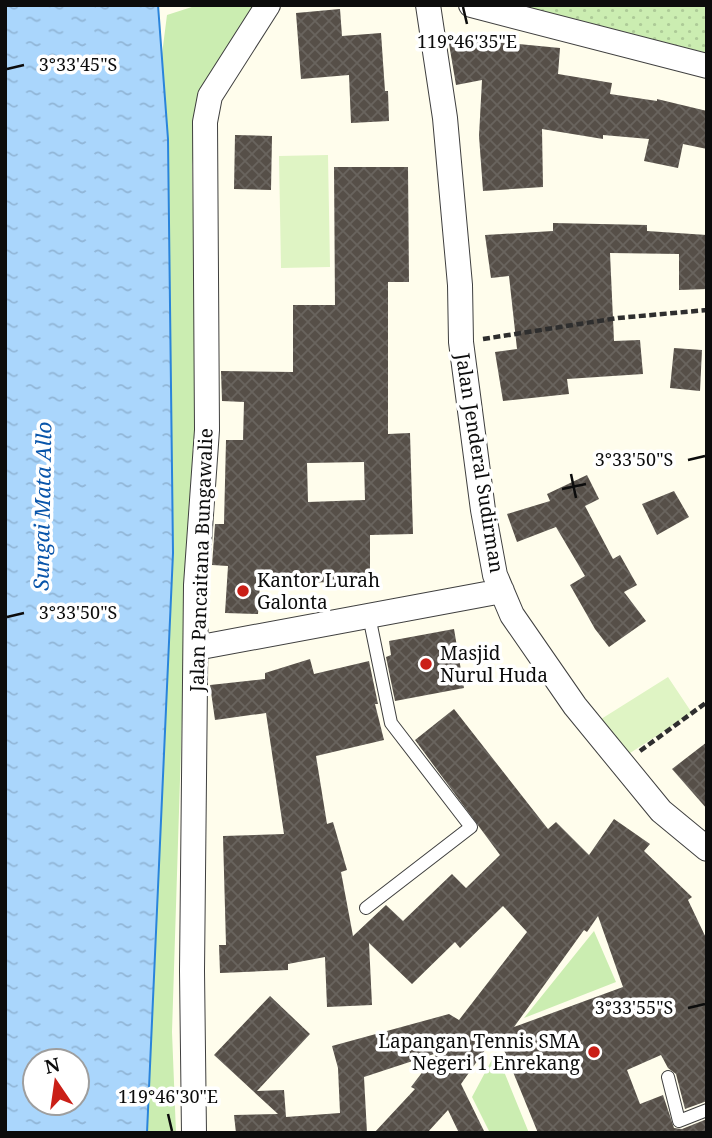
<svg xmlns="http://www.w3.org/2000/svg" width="712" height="1138" viewBox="0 0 712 1138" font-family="'Noto Serif',serif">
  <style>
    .grass { fill: url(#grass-dots) }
    .park { fill: #cbedb1 }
    .pitch { fill: #dff4c4 }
    .water { fill: url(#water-ripples); stroke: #2a84db; stroke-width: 2; fill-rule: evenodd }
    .building { fill: url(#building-cross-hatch); fill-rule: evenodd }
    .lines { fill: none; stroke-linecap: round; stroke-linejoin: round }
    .service-casing { stroke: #3f3f3f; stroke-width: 14 }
    .minor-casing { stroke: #3f3f3f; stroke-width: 26 }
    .path { stroke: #2e2e2e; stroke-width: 4.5; stroke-dasharray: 7 3.5; stroke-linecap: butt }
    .service { stroke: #fff; stroke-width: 12 }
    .minor { stroke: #fff; stroke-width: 24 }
    .ticks { fill: none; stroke: #0c0c0c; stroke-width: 2.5 }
    .poi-dot { fill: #ca1f17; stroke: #fff; stroke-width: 2.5 }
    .labels { text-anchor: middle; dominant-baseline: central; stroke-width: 7; stroke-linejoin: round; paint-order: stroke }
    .street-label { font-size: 19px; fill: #0c0c0c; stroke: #fff }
    .poi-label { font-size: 19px; fill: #0c0c0c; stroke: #fff; text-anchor: start }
    .water-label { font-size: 21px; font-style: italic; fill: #0955aa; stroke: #fff }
    .ticks-label { font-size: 18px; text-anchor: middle; fill: #0c0c0c; stroke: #fff; stroke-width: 7; stroke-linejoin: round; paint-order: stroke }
  </style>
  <defs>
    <pattern id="grass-dots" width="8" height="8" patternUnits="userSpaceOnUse" patternTransform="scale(1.75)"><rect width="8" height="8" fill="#cbedb1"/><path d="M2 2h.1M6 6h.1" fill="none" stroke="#adca97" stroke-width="1.8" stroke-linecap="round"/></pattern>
    <pattern id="water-ripples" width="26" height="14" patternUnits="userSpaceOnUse" patternTransform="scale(1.75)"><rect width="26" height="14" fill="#aad6fc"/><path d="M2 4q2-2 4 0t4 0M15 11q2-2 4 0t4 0" fill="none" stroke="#91b6d7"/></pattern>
    <pattern id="building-cross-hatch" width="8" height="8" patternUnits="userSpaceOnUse" patternTransform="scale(1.75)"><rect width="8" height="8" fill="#564f48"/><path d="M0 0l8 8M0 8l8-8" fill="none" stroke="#69645e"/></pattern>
  </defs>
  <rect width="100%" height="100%" fill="#fffdec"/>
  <!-- grass -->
  <path class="grass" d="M520,5h187v48z"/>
  <!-- park -->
  <path class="park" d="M198,5h56l-50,78 -12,82 5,231 -11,194 -14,442 4,101h-42l18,-1001 15,-117z
    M594,931l22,51 -92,36z
    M496,1052l33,81h-39l-18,-36z"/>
  <!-- pitch -->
  <path class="pitch" d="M328,155l2,112 -49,1 -2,-112z
    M668,677l24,36 -65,42 -29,-34z"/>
  <!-- water -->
  <path class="water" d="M5,5h153l10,134 5,414 -26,580h-142zM35,1061h42v42h-42z"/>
  <!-- building -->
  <path class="building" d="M340,9l2,27 39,-3 4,58h3l1,30 -38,2 -2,-48 -48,4 -5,-66z
    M476,34v6l84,8 -2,26 54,9 -2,11 47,7v-2l50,12v38l-24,-5 -5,24 -34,-7 5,-22 -46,-4v4l-61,-10 1,58 -60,4 -4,-55 3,-56 -26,5 -8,-47z
    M235,135l37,1 -1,54 -37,-1z
    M334,167h74l1,115h-21v152l22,-1 3,101 -43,1v46l-110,3 -2,30 -33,-1 3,-47 -16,-1 3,-41h9l2,-84h17l1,-38 -22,-1 -1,-30 72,1v-67h42zM364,462l1,38 -57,2 -1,-39z
    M553,223l94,2v6l60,4v54l-28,1v-36l-69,-1 4,88 26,-1 3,34 -76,5 2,15 -66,7 -8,-49 22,-3 -8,-73 -18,2 -6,-43 68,-4z
    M674,348l28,2 -2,41 -30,-3z
    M587,475l12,24 -14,7 28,53 7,-4 17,30 -13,7 22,29 -37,26 -14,-18 -25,-44 15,-9 -29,-49 -39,15 -10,-28 43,-13 -3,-7z
    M674,491l15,26 -32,18 -15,-31z
    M454,629l10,59 -69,13 -9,-44 5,-2 -2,-14z
    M310,659l4,15 55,-13 9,43h-3l9,36 -68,16 11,68 6,-2 14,48 -6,2 12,64 33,-31 17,16 49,-47 14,14 34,-33 -85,-115 39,-31 94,120 8,-7 33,33 25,-36 36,25 -6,7 48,46 -4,3 19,40v161l-22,8 -9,-35 -8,-6 -7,-13 -34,15 13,34 23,-9 11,33 8,1 25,-10v14h-169l-41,-100 -36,51 24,49h-26l-11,-23 -21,23h-53l41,-44 -4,-2 26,-34 -73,24 3,56h-131l-2,-18 44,-1 -64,-59 56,-59 40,38 -53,57 27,-1 2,27 54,-4 -2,-45 -6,-22 117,-32 10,6 68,-88 -24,-26 -43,42 -5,-6 -43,42 -43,-41 3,62 -45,2 -2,-50 -37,7v6l-68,3 -1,-28h7l-3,-109 61,-2 -18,-121 -51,7 -5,-35 55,-6v-6zM598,916l25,71 -109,40 70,-97 3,2z
    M707,742v67l-35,-40z"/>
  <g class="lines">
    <!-- service casing -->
    <g class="service-casing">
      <path id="service" d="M366,908l105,-81 -80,-104 -22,-107
        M668,1077l11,44 28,-11"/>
    </g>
    <!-- minor casing -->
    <g class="minor-casing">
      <path id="minor" d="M428,5l17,113 15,167 1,57 22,168 12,65 17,40 63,91 86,105 46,38
        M471,5l236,61
        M196,648l306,-57
        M194,1133l-2,-162 4,-386 11,-155 -2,-308 5,-26 58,-91"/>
    </g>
    <!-- path -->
    <path class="path" d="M483,339l135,-21 89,-8
      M640,751l67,-49"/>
    <!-- service -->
    <use href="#service" class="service"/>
    <!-- minor -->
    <use href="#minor" class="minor"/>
  </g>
  <!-- ticks -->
  <path class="ticks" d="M463,7l4,17M7,69l17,-4M688,460l17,-4M571,474l5,24M562,489l24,-5M7,617l17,-4M688,1008l17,-4M168,1114l4,17"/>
  <!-- markers -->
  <g class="poi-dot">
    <circle cx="243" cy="591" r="7"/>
    <circle cx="426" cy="664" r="7"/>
    <circle cx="594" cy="1052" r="7"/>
  </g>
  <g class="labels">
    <!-- street labels -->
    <g class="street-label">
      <text transform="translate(480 463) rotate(81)">Jalan Jenderal Sudirman</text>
      <text transform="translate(201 560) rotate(-88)">Jalan Pancaitana Bungawalie</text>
    </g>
    <!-- poi labels -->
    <g class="poi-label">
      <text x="257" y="580">Kantor Lurah<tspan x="257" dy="22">Galonta</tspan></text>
      <text x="440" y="653">Masjid<tspan x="440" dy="22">Nurul Huda</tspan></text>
      <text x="580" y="1041" text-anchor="end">Lapangan Tennis SMA<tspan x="580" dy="22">Negeri 1 Enrekang</tspan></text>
    </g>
    <!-- water labels -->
    <g class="water-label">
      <text transform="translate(42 506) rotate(-89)">Sungai Mata Allo</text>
    </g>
  </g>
  <g class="ticks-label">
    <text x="467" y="48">119°46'35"E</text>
    <text x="78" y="71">3°33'45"S</text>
    <text x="634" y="466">3°33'50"S</text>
    <text x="78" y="619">3°33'50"S</text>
    <text x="634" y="1014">3°33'55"S</text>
    <text x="168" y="1103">119°46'30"E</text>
  </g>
  <!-- border -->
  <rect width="712" height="1138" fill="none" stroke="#0c0c0c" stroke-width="14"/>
  <!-- north arrow -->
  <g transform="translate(56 1082) rotate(347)"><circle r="33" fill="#ffffff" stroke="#9e9e9e" stroke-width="2"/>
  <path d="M0-5L12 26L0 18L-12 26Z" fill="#ca1f17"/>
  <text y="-10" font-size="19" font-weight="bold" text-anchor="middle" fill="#0c0c0c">N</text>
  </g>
</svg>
